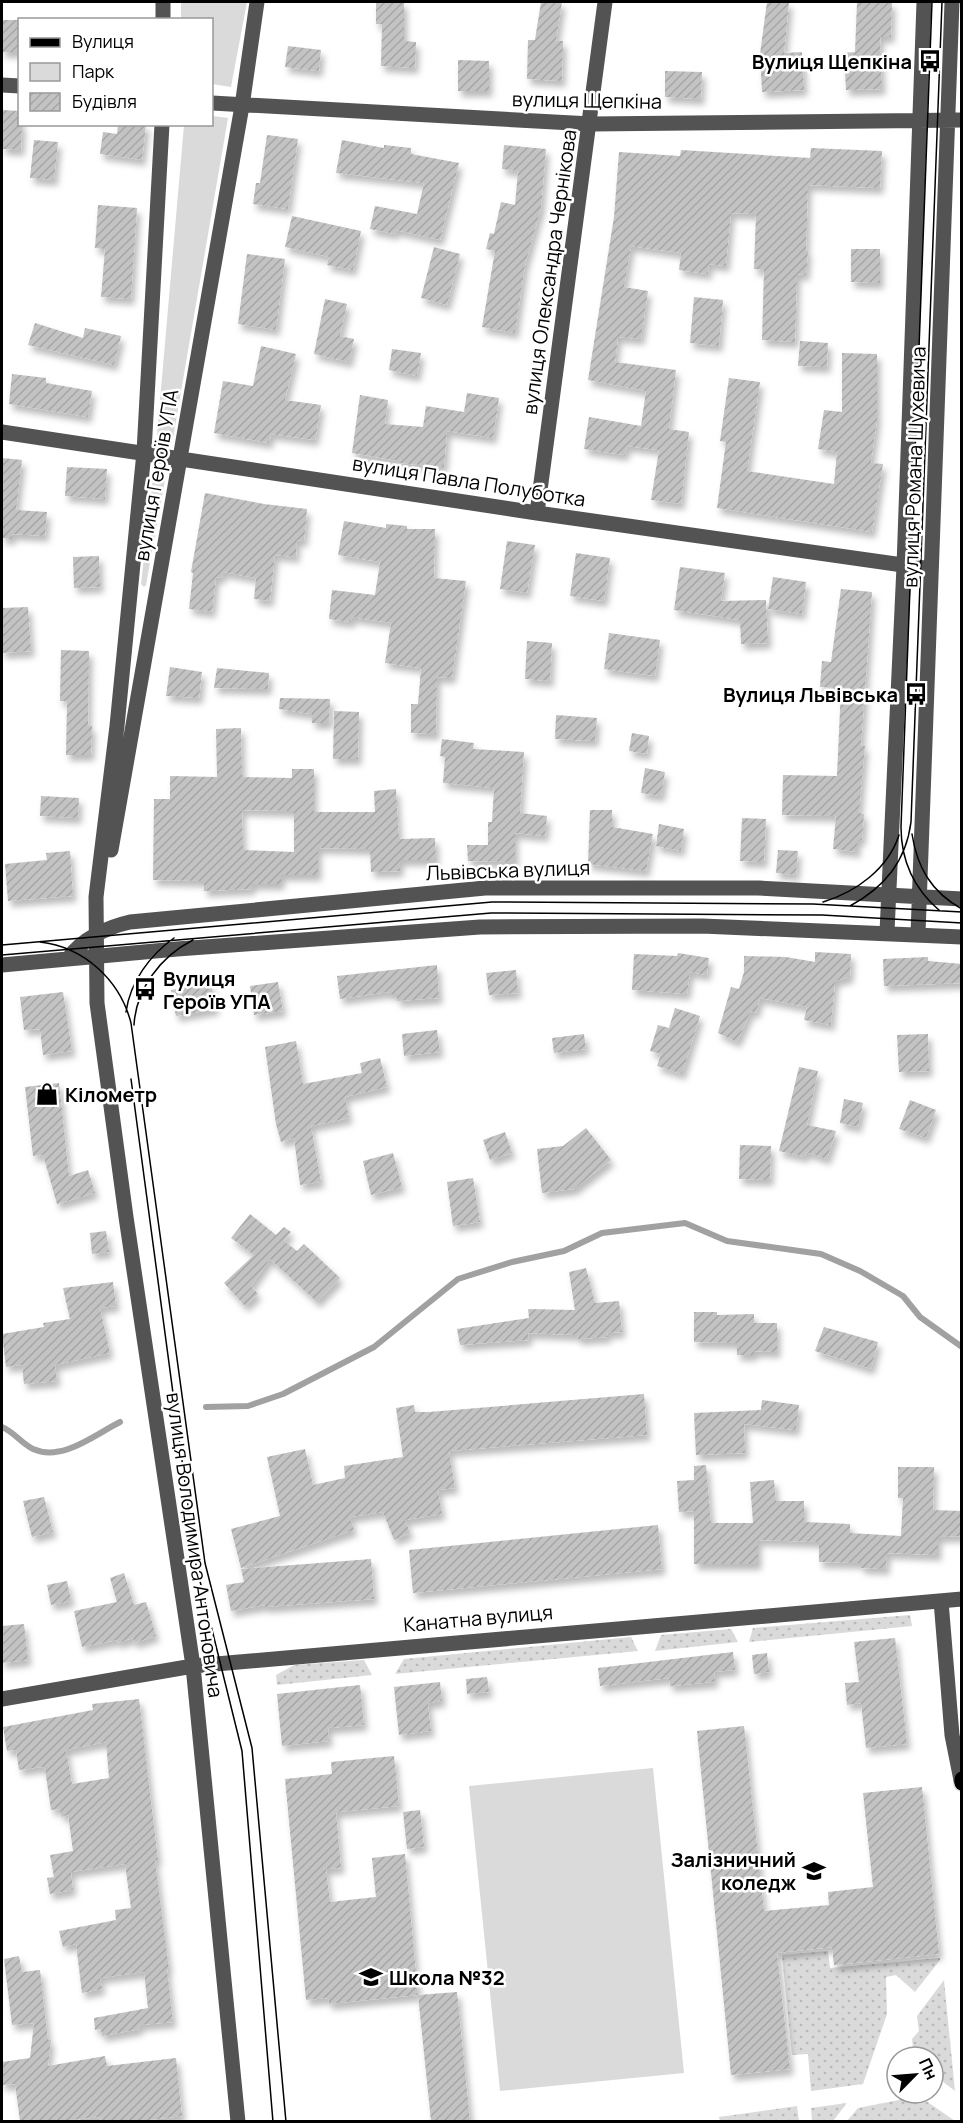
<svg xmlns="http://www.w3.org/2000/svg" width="963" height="2123" viewBox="0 0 963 2123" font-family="Manrope,sans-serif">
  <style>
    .grass { fill: url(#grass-dots) }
    .park { fill: #dadada }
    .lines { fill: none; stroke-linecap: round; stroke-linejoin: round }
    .stream { stroke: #a1a1a1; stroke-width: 6 }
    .building { fill: url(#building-hatch); fill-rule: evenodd; filter: url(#shadow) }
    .major-casing { stroke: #dbdbdb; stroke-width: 18 }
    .minor { stroke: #535353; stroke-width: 15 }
    .major { stroke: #000; stroke-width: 15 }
    .tram { stroke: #000; stroke-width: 1.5 }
    .labels { text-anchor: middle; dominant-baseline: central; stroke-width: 5; stroke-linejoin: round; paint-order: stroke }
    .poi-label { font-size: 20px; font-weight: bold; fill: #000; stroke: #fff; text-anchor: end }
    .street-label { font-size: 20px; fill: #000; stroke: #fff }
  </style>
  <defs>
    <pattern id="grass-dots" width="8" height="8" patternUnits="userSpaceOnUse" patternTransform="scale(1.5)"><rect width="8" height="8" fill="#dadada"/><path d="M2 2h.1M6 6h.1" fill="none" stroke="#b9b9b9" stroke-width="1.8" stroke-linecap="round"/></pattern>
    <pattern id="building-hatch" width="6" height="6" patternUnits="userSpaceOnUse" patternTransform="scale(1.5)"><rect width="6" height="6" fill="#c3c3c3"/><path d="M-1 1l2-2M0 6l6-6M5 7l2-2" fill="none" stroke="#a6a6a6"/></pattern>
    <filter id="shadow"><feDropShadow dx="3.5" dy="6" stdDeviation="3" flood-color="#0004"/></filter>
  </defs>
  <rect width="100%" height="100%" fill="#fff"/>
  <!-- grass -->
  <path class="grass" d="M910,1615l2,11 -163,16 4,-14z
    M731,1629l7,13 -83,9 6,-16z
    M631,1637l7,14 -243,23 9,-15z
    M364,1660l8,15 -95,10 -1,-10 18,-10z
    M828,1951l2,17 110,-10v2l-25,32 -19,-17 -10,2 1,37 -24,70 -52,7 -3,-37 -16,1 -10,-100z
    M944,1980l11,111 -22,-17v-17h-19l-2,-18 7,-8 -2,-15z
    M919,2096l36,25h-108l11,-13z
    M847,2103l-14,18h-21l-1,-13z
    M797,2106l2,15h-79l-1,-4z"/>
  <!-- park -->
  <path class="park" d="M181,2h66l-16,85 -19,-3v-64l-31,-1z
    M212,116l16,2 -55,320 -10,1 -6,-4 27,-310 28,-1z
    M160,475l5,5 -19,105 -2,2 -3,-3 12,-107z
    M653,1768l31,305 -184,18 -31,-305z"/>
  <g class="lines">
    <!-- stream -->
    <path class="stream" d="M206,1407l42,-1 35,-12 91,-47 84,-68 54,-17 52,-11 38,-18 83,-10 42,18 94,13 39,17 43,25 17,21 42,30
      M2,1427c12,5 19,16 31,22 29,13 61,-14 87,-27"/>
  </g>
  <!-- building -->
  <path class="building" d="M376,2h28v39l12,1 -1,26 -34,-2 1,-42h-6z
    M541,2h21l-6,39h7l-1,40 -35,-2 1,-39h7z
    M767,2h22l-5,51 18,-1 2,38 -42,2 -2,-38z
    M857,2h35l-1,35h-11l2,52 -36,1 -2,-37 11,-1z
    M2,20h18v32h-18z
    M288,46l33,4 -2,21 -34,-4z
    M458,60l31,1v30h-31z
    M665,71l37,1 -1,27 -36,-2z
    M2,110l18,1v13h2l-1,26 -19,-1z
    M118,124h28l-4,36 -42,-6 3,-22 14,2z
    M267,135l31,4 -10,70 -35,-5 3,-21h4z
    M34,140l24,2 -4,38 -24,-2z
    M342,140l42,8v-3l27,3v6l48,9 -19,77 -44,-10 -1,4 -25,-5 5,-23 42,8 7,-31 -88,-10z
    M504,145l42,4 -5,59 -16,57 -10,68 -33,-6 13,-76 -9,-2 4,-16 4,1 7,-32 14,3 3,-34 -16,-2z
    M811,148l71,3 -2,37 -72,-3 -2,66h2l-2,24 -9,-1 -2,68 -33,-2 2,-70 -10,-1 2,-55 -25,-1 -5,53 -17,-2 -1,10 -29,-4 2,-17 -50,-7 -7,41 24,4 -7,48 -23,-2 -3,25 61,8 -7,59 20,3 -8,72 -30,-4 8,-50 -32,-4 -2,9 -41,-6 5,-32 52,9 5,-35 -58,-11 26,-163 5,-65 61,4 1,-6 129,8z
    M98,205l39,3 -6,91 -30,-2 4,-48 -10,-1z
    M292,216l69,15 -8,39 -26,-5 2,-8 -44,-10z
    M434,247l26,7 -13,51 -26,-7z
    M851,249h29v34l-29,-1z
    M247,254l38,5 -9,71 -38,-6z
    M694,297l29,3 -4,46 -29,-3z
    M325,299l22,5 -7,32 14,3 -5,23 -35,-8z
    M35,323l48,15 2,-10 36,8 -7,29 -86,-20z
    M800,341l28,2 -1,24 -29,-1z
    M261,346l35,8 -11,46 36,5 -6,35 -44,-6 -2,9 -55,-10 9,-52 30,5z
    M392,349l29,4 -4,23 -28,-6z
    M842,353l35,1v66l-6,43 12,1 -11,68 -155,-24 9,-66 -6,-1 9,-63 31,4 -13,89 87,13 3,-32 -19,-3 6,-39 18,2z
    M12,374l34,4v5l46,8 -4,26 -79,-13z
    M467,393l32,5 -6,40 -46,-7 -3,36 -45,-4v-2l-47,-8 8,-58 28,5 -3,24 38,3 3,-21 38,6z
    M2,458l20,2 -6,50 31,2 -2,24 -33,-2v5l-10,-1z
    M67,467l40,2 -2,30 -40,-3z
    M205,493l59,11 43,5 -3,32 -7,-1 -1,17 -21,-2 -5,46 -16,-2 2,-21 -33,-6 -1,6 -6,-1 -4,35 -23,-3 4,-36 -2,-1z
    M344,521l42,7v-4l21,2v3h28l-1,49 32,3 -14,97 -15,-1 -1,57 -25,-1v-29h7l3,-36 -36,-5 6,-40 -39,-6 -1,5 -22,-3 3,-29 43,5 5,-33 -42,-7z
    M507,541l28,4 -8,48 -27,-4z
    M576,553l34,5 -6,43 -34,-5z
    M99,556l1,31 -26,1 -1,-31z
    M680,567l45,6 -4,28 45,-1 2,43 -27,1 -1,-24 -66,-10z
    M773,577l33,5 -4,32 -34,-5z
    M841,589l31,3 -11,154h4l-6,67 5,1 -2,26h-5v12l-24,-3 3,-33 -54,-1 1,-40 54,1 4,-88 -21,-1 2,-26 9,1z
    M28,607l3,44 -29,2v-45z
    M609,633l51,7 -5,36 -51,-7z
    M527,641l25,2 -2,38 -25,-2z
    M61,650l28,1 -1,75h4l-1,29h-25l1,-54h-7z
    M170,667l32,5 -3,26 -33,-2z
    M217,668l52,5 -1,16 -54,-1z
    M280,698l50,1 -1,24h-17v-9l-33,-5z
    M334,711l25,1 -1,47h-25z
    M556,715l41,3 -2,23 -40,-2z
    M241,728l1,49 50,1v-9h22v43h61l-1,-21 22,-2 3,50 36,-1 1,22h-36v11l-29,1 -1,-23 -52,-1v27h-37v9h-29v5l-48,2v-10l-51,-1 1,-81h16v-23l47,1 -1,-48zM242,810l52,1v41l-51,-2z
    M632,733l17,3 -2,18 -18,-3z
    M442,739l32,4 -1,6 51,3 -4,61 27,3 -2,20 -30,-3v29l-47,-1 -1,-16h21v-23h4l2,-34 -51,-5 2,-26 -5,-1z
    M645,768l20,4 -4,24 -20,-3z
    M41,796l38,2 -1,20 -38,-2z
    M590,810h22v17l41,7 -7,37 -58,-7z
    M742,818l24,1 -2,43 -24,-1z
    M659,824l25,5 -3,22 -25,-5z
    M778,850l20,1 -2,24 -20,-2z
    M70,851l3,45 -65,5 -3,-37 42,-4 -1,-7z
    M815,952l36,2 -1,23 -15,4 -4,44 -27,-5 3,-13 -47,-9 -4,15 -5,-2 -14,31 -19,-9 13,-46 8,2 5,-17v-16l42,1 29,5z
    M678,953l31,5 -2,17 -17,-3 -3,22 -55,-4 2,-36 43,2z
    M928,957v4l34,3v19l-78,3 -1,-27z
    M437,965l2,33 -42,3v-7h-9v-2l-48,7 -3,-23z
    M516,970l2,23 -29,2 -3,-22z
    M278,982l5,29 -29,4 -4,-29z
    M211,983l5,26 -40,7 -5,-26z
    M63,992l9,59 -29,4 -3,-26 -16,1 -4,-33z
    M675,1008l25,8 -18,58 -25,-8 4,-12 -11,-3 8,-26 11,3z
    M437,1030l3,22 -36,4 -2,-22z
    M584,1034l2,15 -32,4 -2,-15z
    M928,1034l1,37 -30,1 -2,-37z
    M296,1041l7,43 59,-11 -2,-10 20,-5 7,29 -42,10 4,21 -38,8 10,56 -21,3 -6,-47 -13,4 -5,-18 -11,-77z
    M799,1067l19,4 -11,54 29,6 -9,28 -21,-7 -1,5 -26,-6z
    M59,1083l10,93 19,-6 7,23 -38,11 -14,-49 -10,1 -8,-69z
    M844,1099l19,4 -5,24 -18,-4z
    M910,1100l26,10 -10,28 -27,-9z
    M586,1128l25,32 -37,29 -32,4 -5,-44 26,-3z
    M505,1132l7,21 -22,7 -7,-20z
    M740,1145l31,1 -1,34 -31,-1z
    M393,1153l9,34 -31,8 -8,-34z
    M473,1178l7,44 -27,4 -6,-44z
    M250,1214l26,21 8,-8 7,5 -7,9 13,10 7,-7 36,34 -23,24 -47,-43 -19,27 7,8 -13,12 -21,-23 30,-28 -23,-17z
    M106,1231l3,21 -17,2 -2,-21z
    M586,1268l9,35 24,-2 3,31 -15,1 1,4 -30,2 -1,-4 -49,-2 1,7 -69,5 -3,-16 72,-11 -1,-9 47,1 -6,-38z
    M113,1282l3,24 -16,2 10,45 -55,12 2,16 -33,3 -2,-19 -16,2 -4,-33 42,-7 -1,-4 27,-4 -7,-31z
    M694,1312h23v3l37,-1v9h23v29l-23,-1v4h-17v-12l-43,-1z
    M824,1327l54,15 -7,27 -56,-18z
    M644,1394l3,41 -198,16 6,37 -17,2 4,24 -37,6 5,13 -16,7 -11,-28 -33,5 4,13 -113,38 -10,-39 49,-13 -13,-59 38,-8 8,36 32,-7 -1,-12 59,-9 -7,-49 18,-3 1,7h14z
    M762,1400l37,5 -3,25 -52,-6 1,29 -49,2 -2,-42 67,-3z
    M706,1465l5,58h42l-3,-41 24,-2 2,21h28v21l46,2v9l51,3 2,-38h-5v-31h36l-1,43 29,1v25l-24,1v18l-51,-2 -1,16 -25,-1v-5l-42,-1v-20l-61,-2v24h-64v-53l-15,1 -2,-31 17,-1v-14z
    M44,1497l9,35 -21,5 -9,-36z
    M658,1525l4,44 -249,24 -4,-43z
    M371,1559l3,40 -109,8v-2l-34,6 -5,-26 18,-3 -3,-13z
    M124,1573l10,32 12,-3 10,34 -22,7 -1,-5 -15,5 -1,-3 -35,7 -8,-36 43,-9 -7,-24z
    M67,1581l4,20 -20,4 -4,-20z
    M24,1624l4,36 -26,3v-37z
    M895,1638l12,106 -41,4 -5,-45 -14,2 -2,-22 14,-1 -5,-40z
    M733,1652l2,18 -21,2 1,10 -45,4 -1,-8 -69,8 -2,-18z
    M767,1653l2,19 -15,2 -2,-19z
    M487,1677l2,15 -22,2 -1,-15z
    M440,1682l2,19 -14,2 3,28 -32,4 -5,-48z
    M360,1685l4,40 -36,3 1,13 -47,5 -5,-52z
    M139,1699l19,161h-3l14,109h-2l6,53 -34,3 1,4 -38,7 -1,-7 -6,1 -1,-12 54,-10 -4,-36 -44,6 2,11 -20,4 -6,-49 -13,3 -4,-16 57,-11 -1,-10 16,-2 -6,-44 -54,8 2,18 -23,4 -3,-16 7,-1 -4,-22 23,-4 -5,-36 -7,2 -1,-8 -9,1 -6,-41 -3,-2 -23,3 -3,-20 -9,1 -4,-24 90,-17 -1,-6zM106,1742l3,36 -37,6 -6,-34z
    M744,1726l20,185 65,-6 -1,-13 45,-5 -10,-94 59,-6 17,167 -105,11 -2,-18 -55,6 13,116 -59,6 -34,-344z
    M394,1756l5,50 -63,6 5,56 -15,1 4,33 46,-5 -4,-39 33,-4 13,141 -89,9 -1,-6 -22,2 -21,-221 47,-5 -1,-12z
    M420,1810l4,37 -17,2 -4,-37z
    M19,1956l3,16 18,-2 8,70h3l-3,26 57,-10 2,10 69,-8 6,58 -42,5h-39l-1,-4 -38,4h-42l-5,-37 -13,1v-23l28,-4 4,-35 -22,2 -8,-66z
    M457,1992l13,129h-39l-13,-126z"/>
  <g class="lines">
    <!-- major casing -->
    <g class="major-casing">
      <path id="major" d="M962,1779v4"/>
    </g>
    <!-- minor -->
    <path class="minor" d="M163,2v18
      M2,85l18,1
      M212,103l379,21 371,-4
      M162,124l-18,328 -27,274 -21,171 1,106 29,214 67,449 45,456
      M2,432l535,81 394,56
      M537,513l68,-511
      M111,850l131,-744 15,-104
      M887,932l17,-366 20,-564
      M918,934l34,-932
      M68,959c13,-20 40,-32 62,-37l355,-34h273l204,11
      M2,965l175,-16 303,-22 222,-1 260,11
      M941,1601l11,134 9,45
      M2,1699l191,-33 769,-67"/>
    <!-- major -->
    <use href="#major" class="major"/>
    <!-- tram -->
    <path class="tram" d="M932,2l-31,825c0,34 13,62 39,84
      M912,834c5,33 19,58 50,75
      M823,902c33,-10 65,-33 76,-67
      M850,906c35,-19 56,-45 61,-84l31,-820
      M40,942c44,5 80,38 91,81l74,540 47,185 34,374
      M2,945l490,-43 321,2 149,8
      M2,955l489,-42 331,2 140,8
      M126,1012c4,-30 24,-57 48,-74
      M134,1025c2,-36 27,-69 59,-85
      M131,1079l65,486 46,186 31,371"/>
  </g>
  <!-- icons -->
  <defs>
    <g id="bus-bare" transform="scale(1.8)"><path d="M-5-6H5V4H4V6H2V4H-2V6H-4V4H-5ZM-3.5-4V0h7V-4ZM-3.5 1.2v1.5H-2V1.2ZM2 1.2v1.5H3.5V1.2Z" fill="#000" stroke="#fff" stroke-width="2.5" paint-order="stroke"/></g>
    <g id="shop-bare" transform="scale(1.8)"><path d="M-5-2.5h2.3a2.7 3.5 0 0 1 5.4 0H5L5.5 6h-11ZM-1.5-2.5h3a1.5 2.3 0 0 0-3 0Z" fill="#000" stroke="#fff" stroke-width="2.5" paint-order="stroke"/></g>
    <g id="university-bare" transform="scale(1.8)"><path d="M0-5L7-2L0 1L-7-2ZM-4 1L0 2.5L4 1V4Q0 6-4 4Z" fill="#000" stroke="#fff" stroke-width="2.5" paint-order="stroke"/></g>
    <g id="school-bare" transform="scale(1.8)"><path d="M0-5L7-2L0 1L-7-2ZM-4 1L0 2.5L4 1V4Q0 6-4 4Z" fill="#000" stroke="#fff" stroke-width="2.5" paint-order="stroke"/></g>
  </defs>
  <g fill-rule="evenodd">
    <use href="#bus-bare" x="930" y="61"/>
    <use href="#bus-bare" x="916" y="694"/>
    <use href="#bus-bare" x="145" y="989"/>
    <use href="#shop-bare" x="47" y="1094"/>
    <use href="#university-bare" x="814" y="1871"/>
    <use href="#school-bare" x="371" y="1977"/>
  </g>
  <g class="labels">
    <!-- poi labels -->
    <g class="poi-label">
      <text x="912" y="61">Вулиця Щепкіна</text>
      <text x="898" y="694">Вулиця Львівська</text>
      <text x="163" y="978" text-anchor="start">Вулиця<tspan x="163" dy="23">Героїв УПА</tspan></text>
      <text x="65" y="1094" text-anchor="start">Кілометр</text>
      <text x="796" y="1859">Залізничний<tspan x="796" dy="23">коледж</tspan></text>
      <text x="389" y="1977" text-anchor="start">Школа №32</text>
    </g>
    <!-- street labels -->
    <g class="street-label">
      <text transform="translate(587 100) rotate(1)">вулиця Щепкіна</text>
      <text transform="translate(549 272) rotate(-82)">вулиця Олександра Чернікова</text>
      <text transform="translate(914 467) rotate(-88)">вулиця Романа Шухевича</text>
      <text transform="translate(156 475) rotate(-80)">вулиця Героїв УПА</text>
      <text transform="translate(469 481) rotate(9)">вулиця Павла Полуботка</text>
      <text transform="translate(508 870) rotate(-2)">Львівська вулиця</text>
      <text transform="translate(195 1545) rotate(82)">вулиця Володимира Антоновича</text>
      <text transform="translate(478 1618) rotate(-5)">Канатна вулиця</text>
    </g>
  </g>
  <!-- border -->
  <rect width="963" height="2123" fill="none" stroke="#000000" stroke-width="6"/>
  <!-- legend -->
  <rect x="18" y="18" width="195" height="108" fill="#ffffff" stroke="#999999" stroke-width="1.5"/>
  <rect x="30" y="38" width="30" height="9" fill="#000000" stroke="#999999" stroke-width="1.5"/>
  <text x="72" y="48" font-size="18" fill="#000000">Вулиця</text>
  <rect x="30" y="63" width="30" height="18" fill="#dadada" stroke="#999999" stroke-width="1.5"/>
  <text x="72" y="78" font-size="18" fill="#000000">Парк</text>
  <rect x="30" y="93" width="30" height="18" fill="url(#building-hatch)" stroke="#999999" stroke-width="1.5"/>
  <text x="72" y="108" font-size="18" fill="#000000">Будівля</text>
  <!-- north arrow -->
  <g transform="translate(915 2075) rotate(65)"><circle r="28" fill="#ffffff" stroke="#999999" stroke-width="1.5"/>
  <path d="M0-4.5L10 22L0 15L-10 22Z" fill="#000000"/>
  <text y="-9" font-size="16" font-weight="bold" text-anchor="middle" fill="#000000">Пн</text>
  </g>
</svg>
